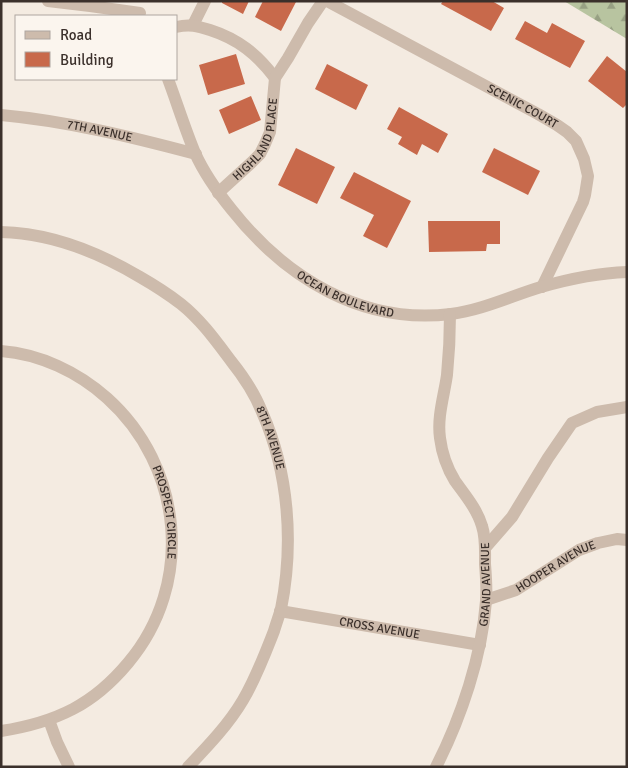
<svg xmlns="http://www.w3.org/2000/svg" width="628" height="768" viewBox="0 0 628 768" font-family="Signika,sans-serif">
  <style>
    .forest { fill: url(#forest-firs) }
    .building { fill: #c8694b }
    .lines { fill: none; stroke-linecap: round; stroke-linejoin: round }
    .minor { stroke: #cdbbac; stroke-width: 12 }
    .labels { text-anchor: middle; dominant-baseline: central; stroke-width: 4; stroke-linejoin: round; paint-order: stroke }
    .street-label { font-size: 12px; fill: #3b302b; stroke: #fbf5ee }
  </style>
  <defs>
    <pattern id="forest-firs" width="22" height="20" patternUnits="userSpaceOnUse" patternTransform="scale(1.25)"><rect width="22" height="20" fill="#b8c4a0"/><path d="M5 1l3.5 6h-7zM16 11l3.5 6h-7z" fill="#97a083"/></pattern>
  </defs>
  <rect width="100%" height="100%" fill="#f4ebe1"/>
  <!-- forest -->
  <path class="forest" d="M564,1h63v38z"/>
  <!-- building -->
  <path class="building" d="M222,1h27l-6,13 -21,-11z
    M263,1h31l2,1 -15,29 -26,-14z
    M443,1h49l12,7 -13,23 -50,-27z
    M525,21l22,12 5,-10 33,18 -15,27 -55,-29z
    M236,54l9,30 -37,11 -9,-30z
    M607,56l20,16v32l-4,4 -35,-27z
    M327,64l41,21 -12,25 -41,-21z
    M251,96l10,24 -32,14 -10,-24z
    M399,107l49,27 -10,19 -16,-9 -5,11 -19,-11 4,-7 -15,-8z
    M296,148l39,19 -18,37 -39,-19z
    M494,148l46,23 -12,24 -46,-23z
    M354,172l57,29 -24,47 -24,-12 11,-21 -34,-17z
    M428,221h72v23h-13l-1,7 -57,1z"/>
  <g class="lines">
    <!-- minor -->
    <g class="minor">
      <path d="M48,1l42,5 50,7"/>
      <path id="s1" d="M327,1l211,113 19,11 10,7 9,9 8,18 4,17 -3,19 -2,7 -41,85"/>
      <path d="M193,25l12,-24"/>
      <path d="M176,27c14,-3 21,-1 34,3 28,9 47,24 65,48"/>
      <path id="s2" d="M168,79c9,24 17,50 27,74 9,20 24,41 37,57 54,68 130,115 219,104 31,-4 60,-18 90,-27 28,-8 57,-14 86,-15"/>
      <path id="s3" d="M1,115c66,6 131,22 195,39"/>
      <path id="s4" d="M218,193l33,-30 9,-9 5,-10 5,-12 5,-54 13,-20 20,-35 15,-22"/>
      <path id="s5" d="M1,232c50,1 97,20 139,45 14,8 28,17 41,27 20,16 35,37 50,57 12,15 24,33 31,51 27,61 32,132 19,197 -2,7 -5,15 -7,22 -9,23 -18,47 -31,69 -14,24 -35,46 -55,67"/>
      <path id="s6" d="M1,351c39,3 77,21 106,47 76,68 88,186 21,265 -15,18 -34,35 -55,46 -23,12 -46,18 -72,22"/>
      <path d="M485,548l27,-31 36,-59 24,-35 25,-11 30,-5"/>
      <path id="s7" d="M486,600l30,-10 63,-40 19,-7 19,-4 10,1"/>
      <path id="s8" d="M280,611l200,34"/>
      <path d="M49,720l8,22 12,25"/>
      <path id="s9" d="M436,767c25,-49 46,-111 50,-166 1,-12 0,-25 -1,-37 0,-12 1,-26 -3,-38 -5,-17 -17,-31 -27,-45 -8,-13 -13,-27 -15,-43 -3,-21 4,-42 7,-63 2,-20 3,-41 3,-61"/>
    </g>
  </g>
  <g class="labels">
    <!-- street labels -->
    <g class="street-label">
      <text stroke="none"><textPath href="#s1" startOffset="222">SCENIC COURT</textPath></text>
      <text stroke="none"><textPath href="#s3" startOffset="100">7TH AVENUE</textPath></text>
      <text stroke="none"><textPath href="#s4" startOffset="69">HIGHLAND PLACE</textPath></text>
      <text stroke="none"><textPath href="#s2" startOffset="291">OCEAN BOULEVARD</textPath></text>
      <text stroke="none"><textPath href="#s5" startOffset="360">8TH AVENUE</textPath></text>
      <text stroke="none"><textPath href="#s6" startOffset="250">PROSPECT CIRCLE</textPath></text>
      <text stroke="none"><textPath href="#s7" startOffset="78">HOOPER AVENUE</textPath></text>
      <text stroke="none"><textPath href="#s9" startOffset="191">GRAND AVENUE</textPath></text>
      <text stroke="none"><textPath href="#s8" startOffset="101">CROSS AVENUE</textPath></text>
    </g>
  </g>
  <!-- border -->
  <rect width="628" height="768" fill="none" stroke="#3b302b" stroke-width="5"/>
  <!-- legend -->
  <rect x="15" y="15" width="162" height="65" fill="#fbf5ee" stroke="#aea6a0"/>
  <rect x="25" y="31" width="25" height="8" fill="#cdbbac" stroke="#aea6a0"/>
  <text x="60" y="40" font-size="15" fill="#3b302b">Road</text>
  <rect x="25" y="52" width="25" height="15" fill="#c8694b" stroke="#aea6a0"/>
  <text x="60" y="65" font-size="15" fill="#3b302b">Building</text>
</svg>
